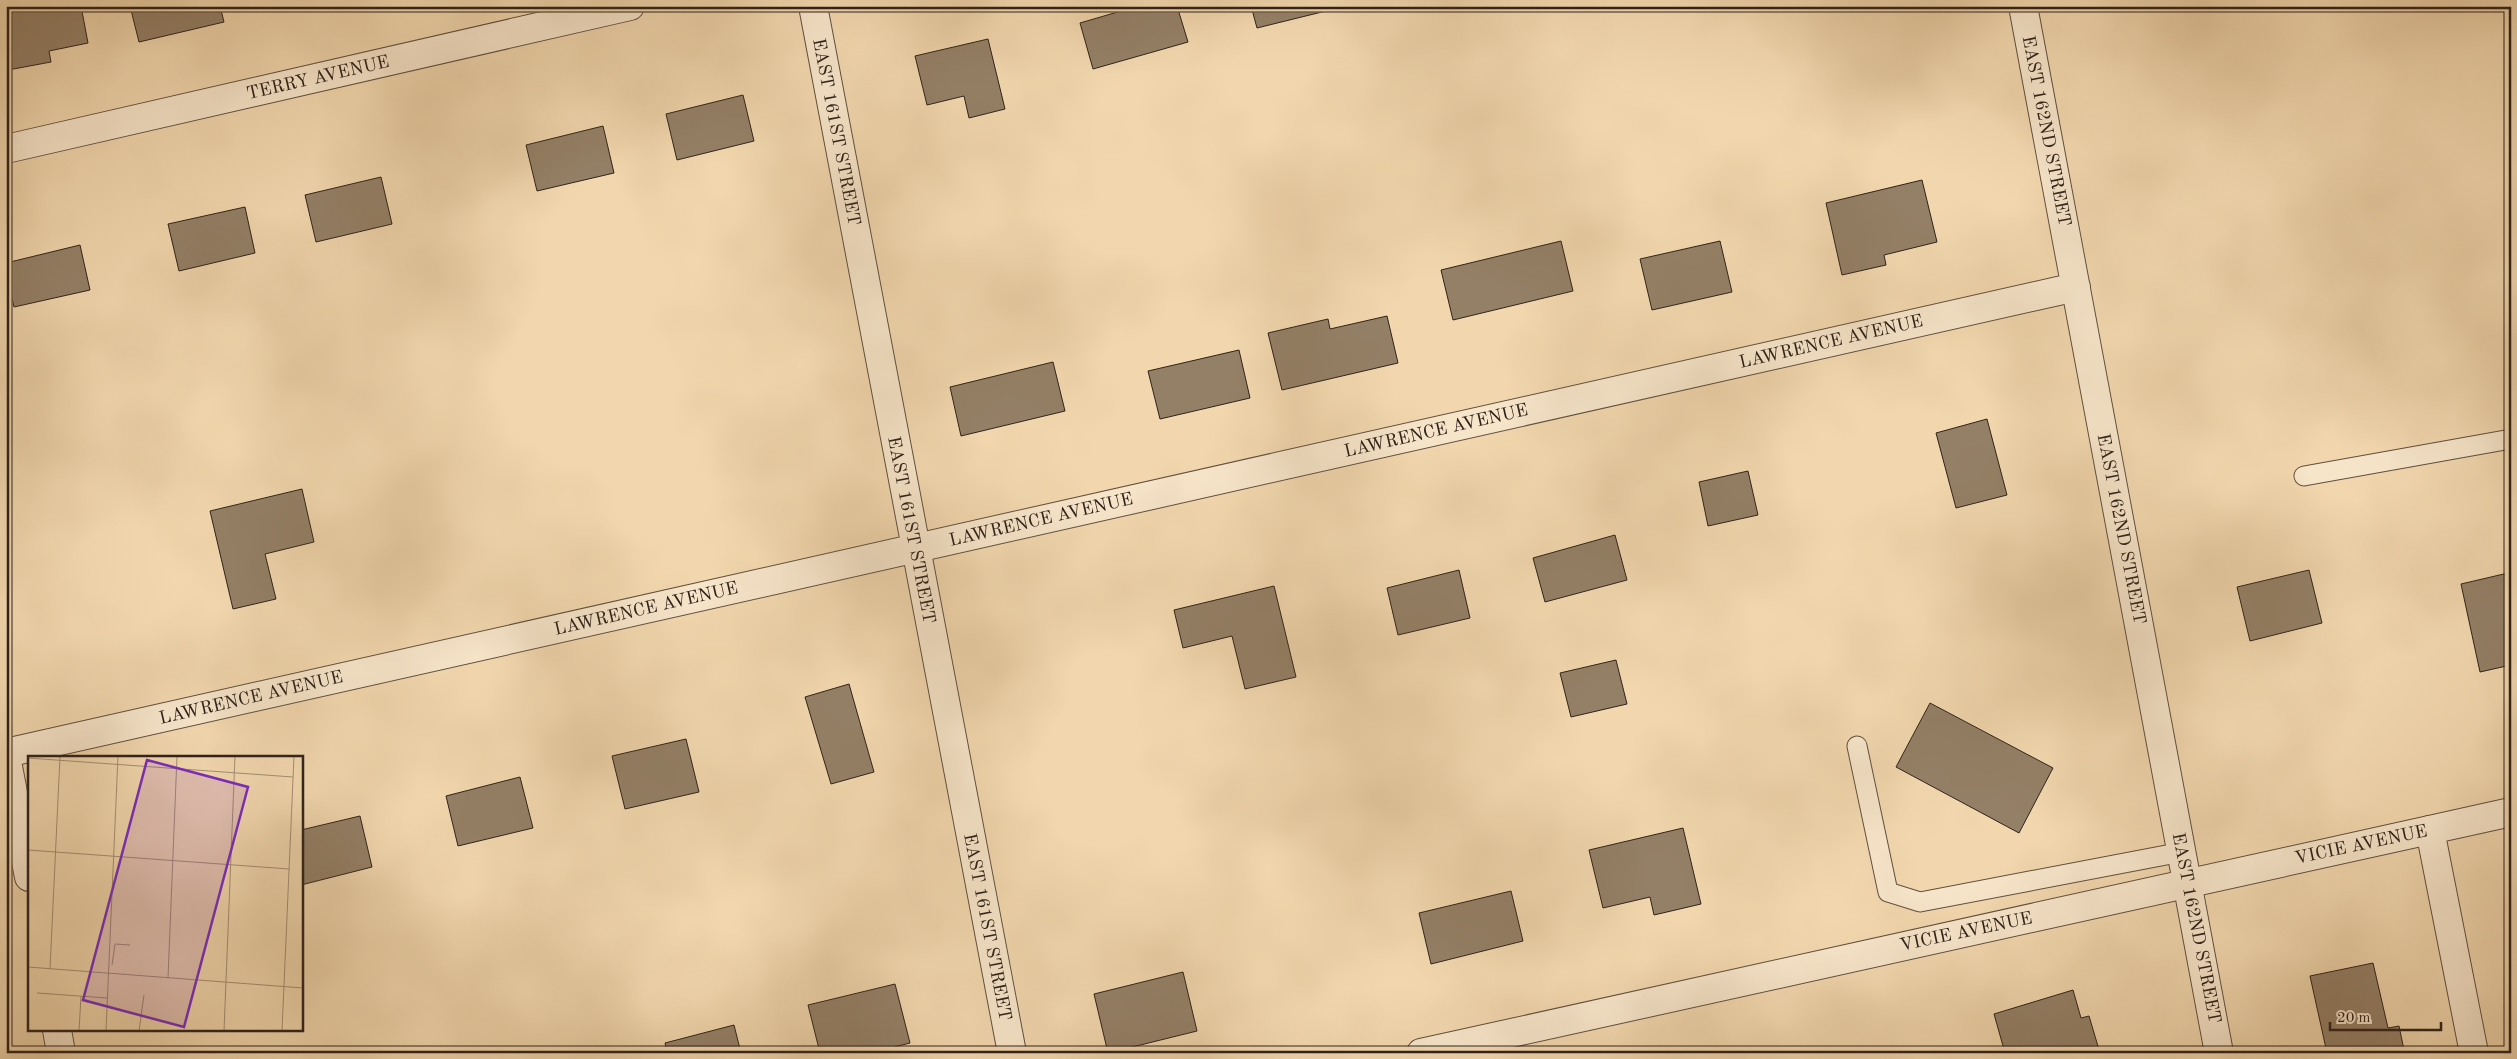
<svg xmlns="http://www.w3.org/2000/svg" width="2517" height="1059" viewBox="0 0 2517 1059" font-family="'Old Standard TT',serif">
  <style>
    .building { fill: #948067; stroke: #2f221b }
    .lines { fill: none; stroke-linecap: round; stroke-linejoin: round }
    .service-casing { stroke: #604f40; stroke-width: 21 }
    .minor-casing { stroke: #604f40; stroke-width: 30 }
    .tertiary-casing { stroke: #604f40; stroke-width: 30 }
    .service { stroke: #f7e5ca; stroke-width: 19 }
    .minor { stroke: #f7e5ca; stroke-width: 28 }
    .tertiary { stroke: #f7e5ca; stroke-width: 28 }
    .labels { text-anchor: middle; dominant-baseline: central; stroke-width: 4.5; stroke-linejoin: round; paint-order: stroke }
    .street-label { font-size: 18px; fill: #2f221b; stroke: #f7e5ca }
    .inset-road { fill: none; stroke: #a48f73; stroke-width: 1 }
    .view { fill: #7b2cbf; fill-opacity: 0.15; stroke: #7b2cbf; stroke-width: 2.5 }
    .inset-edge { fill: none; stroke: #2f221b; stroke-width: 2.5 }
  </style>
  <rect width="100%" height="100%" fill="#f2d7ae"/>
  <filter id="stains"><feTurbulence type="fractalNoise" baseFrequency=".004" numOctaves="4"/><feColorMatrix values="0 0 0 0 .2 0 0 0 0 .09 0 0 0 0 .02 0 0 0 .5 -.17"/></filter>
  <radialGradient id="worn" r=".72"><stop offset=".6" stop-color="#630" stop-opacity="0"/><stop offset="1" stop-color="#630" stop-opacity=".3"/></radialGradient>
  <!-- building -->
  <path class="building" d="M6,6h75l7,37 -39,8 2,11 -43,8z
    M130,6h90l4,16 -85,20z
    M1138,6h39l11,36 -95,27 -13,-46z
    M1251,6h78l1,4 -73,18z
    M988,39l17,70 -36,9 -5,-22 -37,9 -12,-49z
    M743,95l11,46 -77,19 -11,-46z
    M603,126l11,47 -77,18 -11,-46z
    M381,177l11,47 -76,18 -11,-47z
    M1922,180l15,62 -53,13 2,10 -44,10 -16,-72z
    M245,207l10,46 -76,18 -11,-47z
    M1561,241l12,50 -120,29 -12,-50z
    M1720,241l12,51 -80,18 -12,-51z
    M80,245l10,45 -76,17 -8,-33v-11z
    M1387,316l11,47 -116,27 -14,-57 60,-14 2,10z
    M1239,350l11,48 -90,21 -12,-48z
    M1053,362l12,49 -104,25 -11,-49z
    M1987,419l20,76 -51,13 -20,-75z
    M1748,471l10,44 -50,11 -9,-44z
    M302,489l12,53 -49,12 11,45 -43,10 -23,-98z
    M1615,535l12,45 -82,22 -12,-44z
    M1459,570l11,48 -72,17 -11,-47z
    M2309,570l13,53 -72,18 -13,-54z
    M2508,573l3,10v82l-31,7 -19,-88z
    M1274,586l22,91 -51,12 -13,-53 -49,12 -9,-38z
    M1616,660l11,44 -56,13 -11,-44z
    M849,684l25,88 -43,12 -26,-87z
    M1930,703l123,65 -34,65 -123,-66z
    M686,739l13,53 -74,17 -13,-53z
    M520,777l13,51 -75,18 -12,-50z
    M360,816l12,51 -71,18v-55z
    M1683,828l18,76 -47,11 -4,-18 -47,11 -14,-58z
    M1511,891l12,50 -92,23 -12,-51z
    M2373,963l15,65 11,-2 5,24 -13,3h-64l-17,-77z
    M1183,972l14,59 -89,22 -14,-59z
    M895,984l15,59 -39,10h-51l-12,-48z
    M2073,990l8,28 8,-2 11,37h-53l-1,-6 -18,6h-23l-11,-39z
    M734,1025l7,28h-74l-2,-10z"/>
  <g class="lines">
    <!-- service casing -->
    <g class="service-casing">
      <path id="service" d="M2304,476l207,-37
        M1857,746l31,146 32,10 262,-50"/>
    </g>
    <!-- minor casing -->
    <g class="minor-casing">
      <path id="minor" d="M813,6l199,1047
        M2023,6l196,1047
        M6,149l624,-143
        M6,753l2070,-466
        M6,756l23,121
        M2430,830l44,223
        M57,1030l4,23"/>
    </g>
    <!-- tertiary casing -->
    <g class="tertiary-casing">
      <path id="tertiary" d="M1421,1053l1090,-241"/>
    </g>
    <!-- service -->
    <use href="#service" class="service"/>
    <!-- minor -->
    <use href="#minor" class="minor"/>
    <!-- tertiary -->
    <use href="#tertiary" class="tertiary"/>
  </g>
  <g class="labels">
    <!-- street labels -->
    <g class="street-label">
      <text transform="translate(318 78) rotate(-13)">TERRY AVENUE</text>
      <text transform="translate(2046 131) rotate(79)">EAST 162ND STREET</text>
      <text transform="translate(836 132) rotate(79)">EAST 161ST STREET</text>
      <text transform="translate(1831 342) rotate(-13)">LAWRENCE AVENUE</text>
      <text transform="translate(1436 431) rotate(-13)">LAWRENCE AVENUE</text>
      <text transform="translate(1041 520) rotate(-13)">LAWRENCE AVENUE</text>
      <text transform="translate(2121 529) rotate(79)">EAST 162ND STREET</text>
      <text transform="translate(911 530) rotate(79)">EAST 161ST STREET</text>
      <text transform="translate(646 609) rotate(-13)">LAWRENCE AVENUE</text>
      <text transform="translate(251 698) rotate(-13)">LAWRENCE AVENUE</text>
      <text transform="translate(2361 845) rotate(-12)">VICIE AVENUE</text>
      <text transform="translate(987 927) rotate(79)">EAST 161ST STREET</text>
      <text transform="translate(2196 928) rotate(79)">EAST 162ND STREET</text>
      <text transform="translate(1966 932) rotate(-12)">VICIE AVENUE</text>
    </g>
  </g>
  <!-- overview -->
  <g transform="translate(28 756)">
    <rect width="275" height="275" fill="#f2d7ae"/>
    <path class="inset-road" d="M0,2l265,19M0,94l261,19M84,209l3,-21 15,1M0,211l275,21M22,213l10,-212M140,222l9,-222M9,237l70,5M51,275l2,-35M78,275l12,-275M111,275l5,-36M196,275l11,-275M254,275l12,-275"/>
    <path class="view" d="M119,4l101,27 -64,240 -101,-27z"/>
    <rect width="275" height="275" class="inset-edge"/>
  </g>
  <!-- margin -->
  <rect width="2517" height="1059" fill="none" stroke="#f2d7ae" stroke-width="25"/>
  <rect x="8" y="8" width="2502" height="1044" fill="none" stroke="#2f221b" stroke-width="2.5"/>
  <rect x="12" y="12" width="2492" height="1034" fill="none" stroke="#2f221b"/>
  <!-- scale -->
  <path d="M2330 1022v8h111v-8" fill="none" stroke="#2f221b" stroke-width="2.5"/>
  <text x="2337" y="1022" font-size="15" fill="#2f221b" stroke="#f7e5ca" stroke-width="4" paint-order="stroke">20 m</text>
  <rect width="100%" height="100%" filter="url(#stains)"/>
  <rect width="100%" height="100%" fill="url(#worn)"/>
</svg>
